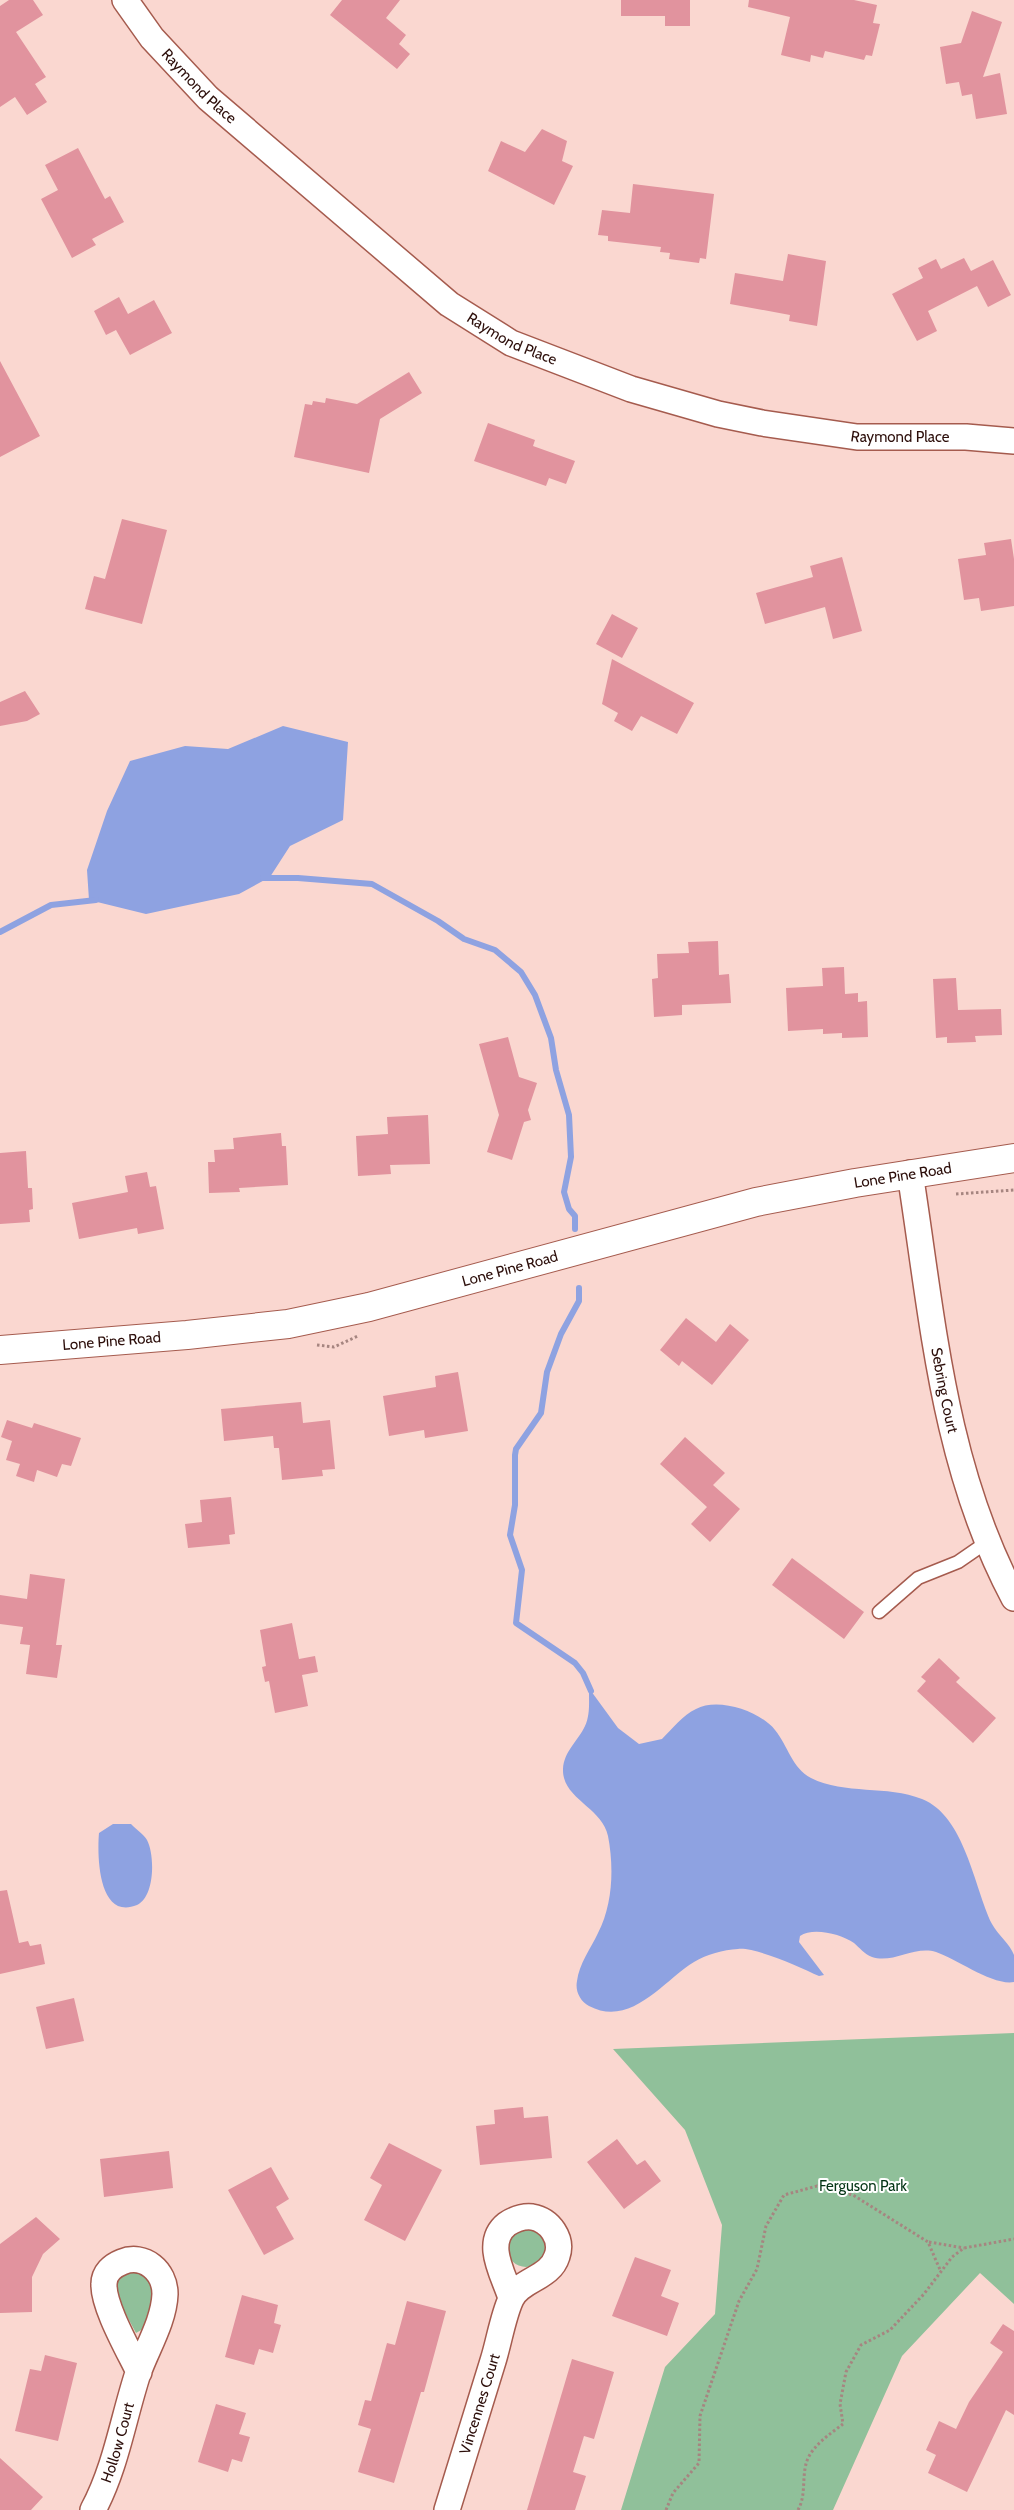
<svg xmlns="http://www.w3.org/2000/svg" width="1014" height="2510" viewBox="0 0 1014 2510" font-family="Cabin,sans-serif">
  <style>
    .green { fill: #90c09a }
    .water { fill: #8ea2e1 }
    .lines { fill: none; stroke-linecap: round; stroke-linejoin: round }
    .stream { stroke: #8ea2e1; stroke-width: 6 }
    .building { fill: #e1939e }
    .lane-casing { stroke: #a55b4e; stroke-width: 15 }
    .street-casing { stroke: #a55b4e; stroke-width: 28 }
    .secondary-casing { stroke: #a55b4e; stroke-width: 30 }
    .path { stroke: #a68580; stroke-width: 3; stroke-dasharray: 2.5 2.5; stroke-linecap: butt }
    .lane { stroke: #fff; stroke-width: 12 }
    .street { stroke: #fff; stroke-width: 25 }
    .secondary { stroke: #fff; stroke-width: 28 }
    .labels { text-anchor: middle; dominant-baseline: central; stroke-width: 4; stroke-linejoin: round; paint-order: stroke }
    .street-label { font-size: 15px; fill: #2c0e0a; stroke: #fff }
    .park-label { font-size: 15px; fill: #033415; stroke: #fff }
  </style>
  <rect width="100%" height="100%" fill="#fad7d0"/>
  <!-- green -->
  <path class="green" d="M1014,2033v271l-34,-31 -78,83 -69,154h-212l44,-143 50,-53 7,-89 -37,-95 -72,-81z
    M507 2248a19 19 0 1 1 38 0a19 19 0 1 1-38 0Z
    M137,2271c25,15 12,36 6,58l-7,4 -20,-37v-11l6,-10z"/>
  <!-- water -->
  <path class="water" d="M283,726l65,16 -5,78 -53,26 -20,31 -31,17 -93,20 -57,-14 -2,-30 20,-59 23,-50 55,-15 43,3z
    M591,1691l27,37 21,16 23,-5c10,-10 21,-24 34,-30 22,-12 64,2 79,21 13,16 17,38 36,48 34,17 76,7 111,21 43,17 52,88 70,125 6,11 18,20 22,31 0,7 0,19 0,27 -21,4 -57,-23 -78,-30 -21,-7 -43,12 -64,5 -8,-3 -12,-9 -18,-14 -13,-9 -41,-16 -54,-7l-1,6 25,33 -5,1c-19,-9 -63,-29 -81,-27 -15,1 -31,5 -44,13 -31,19 -63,66 -105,44 -9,-5 -14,-15 -12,-25 2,-17 14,-33 21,-48 15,-29 16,-66 10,-97 -6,-29 -46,-37 -45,-67 1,-18 15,-28 22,-43 5,-11 4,-23 4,-34z
    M113,1824h18c5,5 13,11 16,16 8,15 8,57 -10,65 -39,16 -40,-50 -38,-72z"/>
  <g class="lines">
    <!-- stream -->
    <path class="stream" d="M263,878h35l74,6 66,37 26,18 31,11 26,22 14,23 16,43 5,32 13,45 2,42 -7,35 5,17 6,7v13
      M0,932l51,-27 45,-5
      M579,1288v13l-18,33 -14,38 -6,41 -25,36 -1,6v50l-5,30 12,35 -6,53 59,40 8,10 8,18"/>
  </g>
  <!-- building -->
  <path class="building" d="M9,0h24l10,15 -27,17 30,45 -11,7 12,18 -20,13 -12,-18 -15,10v-101z
    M342,0h58l-14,18 20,17 -7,9 11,10 -13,15 -67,-54z
    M621,0h69v26h-25v-10h-44z
    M749,0h105l23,5 -4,18 7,1 -8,32 -6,-1 -2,5 -39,-9 -2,7 -12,-3 -1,7 -29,-7 9,-38 -42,-10z
    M972,11l30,11 -19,55 17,-4 7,41 -31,5 -4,-25 -10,2 -3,-14 -13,2 -6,-37 21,-4z
    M542,129l25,12 -5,20 11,5 -19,39 -66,-34 13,-30 24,11z
    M78,148l27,51 5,-3 14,26 -32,17 4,6 -24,13 -31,-59 17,-9 -13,-25z
    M633,184l81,10 -8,65 -6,-1 -1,5 -30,-4 1,-6 -10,-1 1,-5 -53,-6v-5l-10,-1 4,-25 28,3z
    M788,254l38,7 -9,65 -28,-5 1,-6 -60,-11 5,-31 48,8z
    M964,258l7,13 22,-11 18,35 -23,12 -11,-21 -49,25 9,20 -20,10 -25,-47 31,-16 -5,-10 18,-9 5,10z
    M119,297l9,17 26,-14 18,33 -42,22 -14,-25 -10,5 -12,-24z
    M0,361l40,75 -40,21z
    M409,372l13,21 -42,26 -11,54 -75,-16 11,-53 7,1 1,-4 12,2 1,-5 31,6z
    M488,423l47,17 -2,6 42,15 -9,23 -17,-6 -3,8 -72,-25z
    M122,519l45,11 -25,94 -57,-15 9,-33 11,3z
    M1011,539l3,20v47l-33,5 -2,-13 -15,2 -6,-41 28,-4 -2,-12z
    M842,557l20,74 -29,8 -8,-32 -60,17 -9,-31 57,-16 -3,-11z
    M612,614l26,14 -16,30 -26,-14z
    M612,659l82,44 -17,31 -36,-18 -9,15 -18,-10 4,-8 -16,-9z
    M25,691l15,23 -13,7 -27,5v-24z
    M718,941l1,34 10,-1 2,29 -49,2v10l-28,2 -2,-38 6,-1 -1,-24 32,-1 -1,-11z
    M844,967l1,27 13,-1v9l9,-1 1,36 -26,1v-5l-19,1v-5l-35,2 -2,-43 37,-2 -1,-18z
    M956,978l2,32 43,-1 1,26 -27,1 1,6 -29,1v-6l-11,1 -3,-59z
    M508,1037l11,40 18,6 -9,27 3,10 -7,2 -12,38 -25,-8 12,-37 -20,-71z
    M428,1115l2,49 -40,1 1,9 -33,2 -2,-40 32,-2 -1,-17z
    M281,1133l1,13h4l2,39 -49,3 1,4 -31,1 -1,-31h7l-1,-12 20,-1 -1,-11z
    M26,1151l2,37h4l1,21 -4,1 1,12 -30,2v-71z
    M147,1172l3,15 6,-1 8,43 -26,5 -1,-6 -58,11 -7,-36 56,-11 -3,-16z
    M686,1318l30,24 14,-18 19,16 -37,45 -30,-24 -3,5 -19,-16z
    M458,1372l10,59 -43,7 -1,-8 -35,6 -6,-40 53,-9 -1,-11z
    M301,1402l2,21 27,-3 5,49 -13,1 1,6 -41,4 -3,-32h-5l-1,-12 -49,5 -3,-32z
    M7,1420l25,8 2,-5 47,15 -10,28 -9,-2 -5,13 -20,-7 -3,12 -18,-6 4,-12 -14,-4 6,-19 -11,-4z
    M685,1437l40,36 -12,12 27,24 -30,33 -19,-18 16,-17 -47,-43z
    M231,1497l4,37 -6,1 1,9 -42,4 -3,-24 17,-2 -2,-22z
    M792,1558l72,54 -20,27 -72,-54z
    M30,1574l35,5 -9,66h6l-5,33 -31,-4 4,-29 -10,-1 3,-17 -23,-3v-29l27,4z
    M292,1623l7,36 16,-3 3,16 -16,3 6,31 -33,7 -6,-32 -4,1 -3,-15 4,-1 -6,-36z
    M939,1658l21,20 -4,4 40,36 -23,25 -56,-52 9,-10 -5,-4z
    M7,1890l12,53 9,-2 2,5 11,-2 4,20 -45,10v-83z
    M74,1998l10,43 -38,8 -10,-42z
    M523,2107l1,11 24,-2 4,42 -72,7 -4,-39 19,-2 -1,-14z
    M617,2139l20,26 8,-5 16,21 -37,28 -37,-47z
    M389,2143l53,27 -37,71 -41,-21 18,-35 -12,-7z
    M169,2151l4,37 -69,9 -4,-38z
    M271,2167l18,32 -13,8 18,32 -30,16 -36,-65z
    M36,2217l24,22 -17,15 -11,23v35l-32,1v-69z
    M635,2257l36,13 -10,26 18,7 -12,33 -55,-20z
    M242,2295l36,10 -4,18 7,2 -8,28 -14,-4 -5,16 -29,-8z
    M407,2301l39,10 -22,81h-3l-27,91 -36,-11 13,-43 -13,-4 7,-25 6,1 16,-58 8,2z
    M1003,2324l11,7v84l-8,-5 -39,82 -39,-19 8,-18 -10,-5 13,-29 17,8 13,-27 34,-50 -13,-9z
    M45,2355l32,8 -19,78 -43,-10 15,-62 11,2z
    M572,2359l42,13 -20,67 -10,-3 -11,36 13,4 -11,34h-48z
    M216,2404l30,9 -7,21 11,3 -8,25 -10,-3 -4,13 -30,-10z
    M0,2458l43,39 -12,13h-31z"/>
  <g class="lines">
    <!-- lane casing -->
    <g class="lane-casing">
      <path id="lane" d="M879,1612l39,-34 40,-16 29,-20"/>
    </g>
    <!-- street casing -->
    <g class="street-casing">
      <g id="street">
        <path id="s1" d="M125,0l27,38 56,60 241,206 62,39 120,46 87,25 44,9 95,14h109l48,4"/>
        <path id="s2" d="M910,1173c23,147 33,292 104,425"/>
        <path id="s3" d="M93,2510c23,-43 30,-91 45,-137 9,-25 26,-52 27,-79 0,-23 -21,-41 -43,-32 -10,4 -18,11 -18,22 -1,22 25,67 35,88"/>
        <path id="s4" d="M447,2510c15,-50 31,-99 46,-149 6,-19 10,-45 18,-62 9,-20 39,-20 46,-43 6,-17 -7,-36 -25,-39 -9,-1 -17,2 -25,7 -24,19 -3,51 4,74"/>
      </g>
    </g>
    <!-- secondary casing -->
    <g class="secondary-casing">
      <g id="secondary">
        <path id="s5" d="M0,1350l187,-15 101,-11 81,-17 387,-105 99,-19 159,-25"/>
      </g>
    </g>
    <!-- path -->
    <path class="path" d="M956,1194l58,-4
      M317,1345l17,2 24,-11
      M929,2242l35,6
      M666,2510l7,-17 26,-30 1,-47 39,-115 18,-32 9,-43 18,-31 33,-9 36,9 75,47 13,30
      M798,2510c8,-14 4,-31 8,-46 4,-17 24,-30 37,-40l-3,-20 6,-32 15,-27 29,-15 34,-36 28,-37 12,-9 50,-9"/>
    <!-- lane -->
    <use href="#lane" class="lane"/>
    <!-- street -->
    <use href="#street" class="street"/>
    <!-- secondary -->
    <use href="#secondary" class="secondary"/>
  </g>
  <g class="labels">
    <!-- street labels -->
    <g class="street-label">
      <text stroke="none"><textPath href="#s1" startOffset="114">Raymond Place</textPath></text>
      <text stroke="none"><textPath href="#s1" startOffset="518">Raymond Place</textPath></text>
      <text stroke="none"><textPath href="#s1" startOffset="922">Raymond Place</textPath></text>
      <text stroke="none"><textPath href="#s5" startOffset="922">Lone Pine Road</textPath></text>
      <text stroke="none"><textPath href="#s5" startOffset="518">Lone Pine Road</textPath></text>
      <text stroke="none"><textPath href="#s5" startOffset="112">Lone Pine Road</textPath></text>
      <text stroke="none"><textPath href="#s2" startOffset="220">Sebring Court</textPath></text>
      <text stroke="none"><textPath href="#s4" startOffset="111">Vincennes Court</textPath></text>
      <text stroke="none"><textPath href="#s3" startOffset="72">Hollow Court</textPath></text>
    </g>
    <!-- park labels -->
    <g class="park-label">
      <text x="863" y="2186">Ferguson Park</text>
    </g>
  </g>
</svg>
